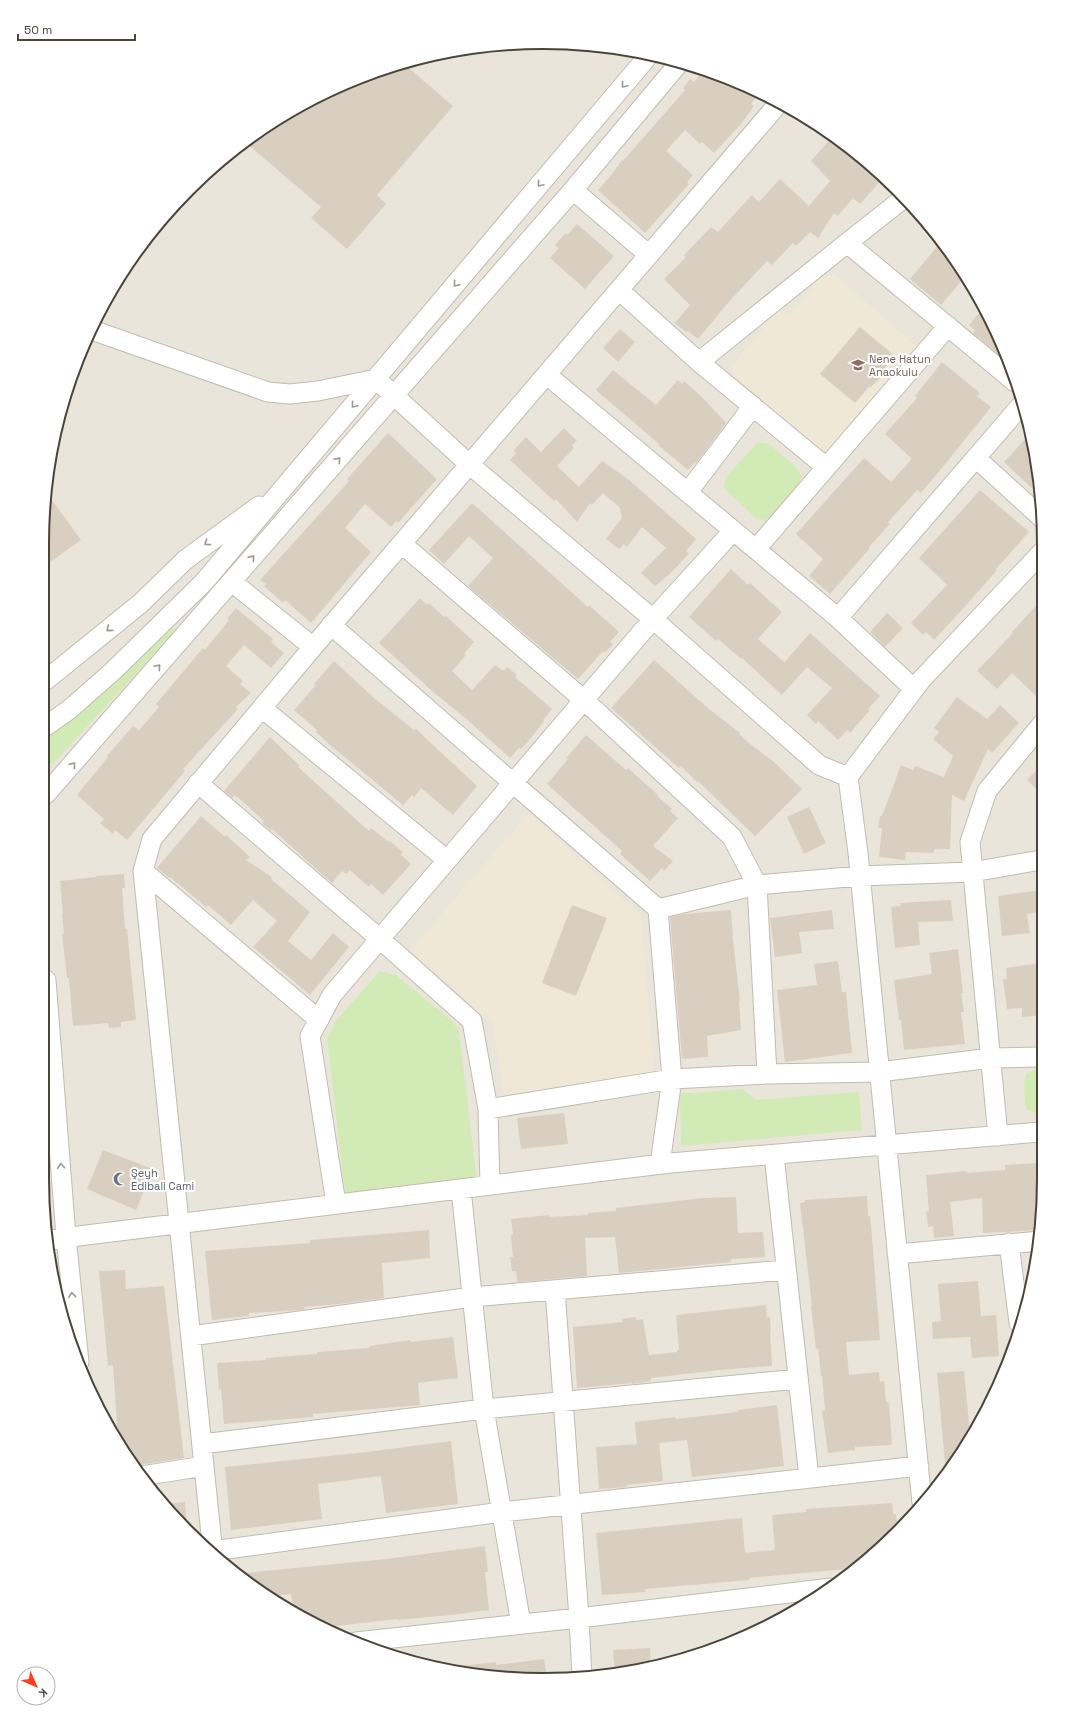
<svg xmlns="http://www.w3.org/2000/svg" width="1086" height="1722" viewBox="0 0 1086 1722" font-family="'Space Grotesk',sans-serif">
  <style>
    .residential { fill: #eae5da }
    .education { fill: #efe8d6 }
    .green { fill: #d2eab5 }
    .building { fill: #d8cfc1 }
    .lines { fill: none; stroke-linecap: round; stroke-linejoin: round }
    .minor-casing { stroke: #c2bbae; stroke-width: 21 }
    .minor { stroke: #fff; stroke-width: 19 }
    .oneway { stroke: #9c9892 }
    .labels { text-anchor: middle; dominant-baseline: central; stroke-width: 4; stroke-linejoin: round; paint-order: stroke }
    .education-label { font-size: 11px; fill: #785e54; stroke: #fff; text-anchor: start }
    .worship-label { font-size: 11px; fill: #5b616d; stroke: #fff; text-anchor: start }
    .rim { fill: none; stroke: #4b4439; stroke-width: 2 }
  </style>
  <rect width="100%" height="100%" fill="#f6f3ec"/>
  <!-- residential -->
  <path class="residential" d="M576,43l97,16 92,35 83,52 72,67 72,108 35,92 16,97 -3,734 -34,127 -66,113 -66,72 -53,40 -86,46 -62,21 -65,13 -98,3 -128,-26 -89,-40 -55,-36 -49,-44 -62,-75 -58,-118 -23,-95v-767l34,-127 66,-113 67,-72 80,-57 89,-40 96,-23z"/>
  <!-- education -->
  <path class="education" d="M835,274l85,76 -89,105 -10,1 -79,-70 -11,-12 1,-8 46,-56 11,4 32,-36z
    M529,813l112,102 13,159 -150,21 -12,-73 -82,-72z"/>
  <!-- green -->
  <path class="green" d="M758,442l11,2 29,25 4,8c-5,14 -25,37 -38,43l-8,-2 -32,-30 2,-11z
    M170,626l5,5 -123,134 -6,-7v-24z
    M380,971l16,4 57,47 6,9 18,149 -132,14 -18,-156 8,-16z
    M1034,1070h6v45l-13,-5c-3,-11 -4,-25 -1,-36z
    M742,1089l14,11 103,-8 3,38 -181,16 -1,-52z"/>
  <!-- building -->
  <path class="building" d="M404,64l49,42 -76,89 9,9 -39,45 -36,-31 10,-11 -75,-64 47,-34 89,-40z
    M703,70l57,22 -9,12 3,2 -13,18 -27,29 -12,-11 -2,2 -15,-14 -19,21 27,24 -6,7 2,2 -44,49 -47,-43 14,-16 10,-14 1,1 62,-71 -2,-2 7,-9 4,3z
    M832,137l16,9 35,32 -23,26 -7,-6 -15,18 -4,-3 -16,25 -8,-6 -14,14 -3,-3 -21,22 -5,-4 -40,43 -29,35 -10,-8 -2,1 -11,-9 15,-18 -26,-26 22,-22 -2,-2 27,-28 7,5 34,-37 7,7 21,-23 29,27 21,-25 -19,-20z
    M577,224l37,32 -29,33 -35,-31 9,-10 -4,-3 11,-12 1,2z
    M940,243l24,35 -23,27 -31,-26z
    M983,308l9,14 15,39 -34,-28 2,-3 -6,-5z
    M860,327l35,29 -17,20 2,2 -9,9 -1,-1 -15,17 -35,-29z
    M620,329l15,13 -17,20 -15,-14z
    M942,362l38,31 -3,3 14,11 -45,56 -25,30 -4,-3 -7,8 -22,24 2,2 -21,23 1,1 -40,46 -21,-18 14,-17 -27,-25 68,-76 27,24 20,-22v-2l-26,-24 32,-36 -2,-2z
    M613,370l43,35 22,-25 4,4 2,-3 19,17 23,25 -30,40 -1,-1 -7,8 -30,-25 1,-1 -63,-54z
    M564,428l13,13 -5,4 2,3 -17,18 22,21 23,-26 26,18 68,60 -10,12 3,2 -16,18 -18,15 -14,-13 25,-25 -24,-21 -15,20 -3,-3 -5,5 -13,-10 16,-21 -2,-10 -17,-15 -11,12 -2,-2 -13,19 -21,-23 -2,2 -44,-41 6,-7 -3,-2 13,-14 15,15z
    M388,433l49,46 -39,44 -2,-2 -5,6 -26,-23 -20,24 26,24 -60,71 -26,-23 -2,3 -19,-17 2,-2 -6,-4 82,-91 7,-8 -2,-2z
    M1030,434l6,37 5,26 -37,-35z
    M980,490l49,42 -33,37 1,1 -36,41 -27,29 -8,-8 -3,3 -12,-12 36,-38 -28,-27z
    M46,492l35,48 -35,25z
    M472,503l116,104 1,-2 30,27 -9,10 3,2 -8,9 -2,-2 -25,28 -110,-93 25,-28 -24,-22 -25,28 -15,-14z
    M731,569l17,16 2,-2 32,29 -24,27 25,22 2,1 25,-29 70,63 -12,13 2,1 -20,23 -3,-3 -9,10 -20,-19 -2,3 -9,-9 25,-27 -25,-21 -25,28 -40,-37 -1,1 -23,-20 -2,2 -27,-24z
    M420,598l7,7 2,-2 15,14 2,-1 28,26 -10,12 2,1 -14,16 20,19 23,-25 8,6 4,-4 10,8 -2,2 37,32 -9,11 1,1 -13,17 -10,11 -2,-1 -9,10 -39,-35 -40,-33 -52,-47z
    M1043,598l-1,54v50l-30,-29 -15,16 -20,-18 36,-38 -1,-1z
    M236,608l37,31 -2,3 13,11 -13,15 -27,-23 -18,21 17,15 -3,3 11,9 -15,14 2,2 -55,60 2,2 -58,69 -12,-10 -2,4 -13,-11 4,-4 -27,-24 31,-38 -1,-1 26,-30 6,4 20,-23 -3,-3 47,-56 2,2 24,-30 -2,-1z
    M887,613l16,15 -18,19 -15,-15z
    M654,660l55,49 31,24 -1,1 10,9 25,19 28,27 -47,47 -57,-55 -1,1 -16,-16 -2,2 -68,-60z
    M334,661l40,37 40,32 2,-1 61,57 -24,29 -32,-27 -7,9 -2,-2 -9,10 -73,-60 -14,-13 1,-2 -23,-20 22,-25 -2,-1z
    M957,697l30,22 13,-14 19,18 -27,30 -4,-4 -24,52 -12,-6 -2,54h-16v4l-28,-1 -1,8 -26,-3 3,-29h-4l2,-12h2l19,-51 12,5 2,-4 29,11 9,-21 -20,-17 6,-7 -5,-4z
    M586,735l40,35 2,-2 30,27 -1,1 15,13 -2,2 8,7 -25,28 20,15 -9,10 -2,-3 -12,13 -30,-27 2,-3 -75,-67 21,-25 -2,-1z
    M270,737l30,29 -2,1 71,64 2,-3 18,14 1,-1 13,11 -2,3 10,9 -28,31 -12,-11 -2,3 -19,-17 -4,4 -4,-3 -10,12 -60,-54 -1,2 -9,-8 2,-2 -29,-26 -3,3 -8,-7z
    M1042,764v30l-15,-14z
    M809,807l17,36 -22,11 -17,-37z
    M201,816l24,21 1,-2 24,22 -4,3 26,17 -1,2 39,33 -22,29 23,19 22,-27 16,14 -39,48 -57,-48 24,-26 -24,-21 -22,25 -23,-20 -2,2 -36,-30 -1,1 -12,-10z
    M124,874l1,14h-3l3,41h2l9,91 -15,2v5l-12,1 -1,-5 -35,3 -4,-48h-2l-5,-44h2l-2,-20h1l-3,-33 36,-4v-1z
    M1041,890v22l-14,2 3,19 -28,3 -4,-40z
    M951,900l2,21 -35,1 2,23 -25,3 -4,-41 10,-1 -1,-3 15,-1z
    M572,905l35,13 -31,78 -34,-13z
    M731,910l2,30 7,61h-1l2,29 -34,6 1,21 -26,2 -12,-142 15,-3z
    M832,910l2,19 -35,3 3,21 -27,4 -5,-39z
    M958,949l5,44h-2l3,19h-3l4,32 -61,6 -3,-30h-2l-5,-40 38,-6 -3,-21z
    M838,961l4,31h4l6,61 -67,9 -8,-72 40,-5 -3,-21z
    M1041,963v52l-19,2v-9l-15,1 -4,-30h4l-1,-11z
    M564,1113l4,31 -47,5 -4,-31z
    M103,1150l50,19 -17,41 -49,-21z
    M1040,1163v67l-57,3 -1,-35 -32,4 4,34 -20,2 -1,-12 -5,1 -2,-15 3,-1 -3,-36 41,-4v2l38,-3v-5z
    M867,1196l1,20h2l1,9 9,115 -34,2 3,33 30,-3 1,10 4,-1 2,21h3l3,43 -37,2v3l-27,3 -6,-42 3,-1 -3,-34h-1l-3,-28 -2,1 -5,-43h1l-12,-103 5,-1v-2z
    M736,1197l2,36 25,-1 2,25 -34,2v3l-112,11 -4,-36 -30,1 2,38 -70,6 -1,-11h-4l-2,-14h3l-2,-22 2,-1 -2,-15 38,-4v2l39,-2v-2l28,-2v-3l87,-10z
    M429,1230l1,28 -48,5 2,35 -45,6 -35,3 1,2 -3,1 -53,3v3l-37,4 -7,-69 105,-8v-3z
    M125,1270l1,19 38,-3 20,172 -51,8 -6,-8 -11,-23 -1,-10h2l-4,-60 -5,1 -9,-95z
    M978,1281l3,35 15,-1 3,41 -27,2 -2,-21 -37,2 -1,-17 9,-1 -3,-37z
    M766,1305l1,13 3,-1 1,14h-1l2,35 -52,4 -69,8v3l-19,3 -1,-1 -54,5 -4,-61 50,-5 -1,-3 14,-2v3l7,-1 6,36 28,-3v-2h2l-3,-35z
    M453,1337l5,41 -40,5 2,22 -107,9v3l-89,7 -3,-35 -2,1 -2,-27 49,-3v-2l51,-4v-2l52,-4v-2l42,-6v2z
    M964,1371l6,62 -24,42 -9,-102z
    M777,1405l7,61 -92,11 -5,-37 -28,3 4,38 -36,4v2l-28,2 -3,-42 41,-3 -2,-22 40,-5 1,2 61,-7v-2z
    M451,1441l7,63 -72,9 -5,-37 -63,8 4,35 -91,11 -6,-63 142,-15z
    M185,1502l2,29 -23,-27z
    M892,1503l1,11h3l2,16 -24,26 -16,12 -109,10v2l-104,9 1,3 -44,3 -6,-62 146,-15 3,35 30,-3 -3,-35 34,-3v-3z
    M485,1546l3,26h-3l4,38 -29,4 -63,6v-1l-61,7 1,1 -11,1 -31,-14 -4,-20 -23,3 -33,-23 151,-15z
    M650,1648l1,19 -36,7 -2,-24z
    M544,1659l3,19 -37,1 -50,-10v-3l36,-4v3z"/>
  <g class="lines">
    <!-- minor casing -->
    <g class="minor-casing">
      <path id="minor" d="M573,190l76,65
        M847,243l57,-45
        M619,290l80,72 148,-119 168,139
        M92,330l176,62 22,2 28,-3 58,-12 94,86 183,154 166,146 29,12
        M699,362l127,105
        M547,375l291,243 76,71
        M976,458l67,61
        M688,492l65,-86
        M402,544l182,156 148,137 25,48 10,189
        M756,549l192,-223
        M232,582l81,65
        M838,618l185,-215
        M331,625l327,284 14,170 -12,85
        M46,680l95,-77 44,-43 74,-54
        M262,708l185,152
        M46,726l24,-17 43,-38 91,-89 445,-527
        M198,783l182,156 92,82 16,88 2,76
        M46,794l527,-604 107,-128
        M143,871l176,149
        M658,909l99,-24 103,-9 112,-4 69,-12
        M46,980l20,257 13,125
        M488,1109l184,-30 95,-5 112,-2 112,-14 50,-1
        M998,1136l-28,-294 17,-51 55,-67
        M774,1155l35,323
        M461,1189l23,220 37,215
        M336,1204l-26,-168 22,-41 321,-376 80,-88
        M46,1240l624,-77 370,-31
        M1009,1243l10,80
        M897,1254l143,-13
        M555,1290l24,328 3,59
        M191,1336l281,-39 314,-27
        M202,1444l282,-35 314,-30
        M142,1476l62,-10
        M922,1503l-64,-650 -10,-76 73,-97 122,-129
        M212,1551l290,-39 417,-46
        M213,1554l-70,-683 9,-32 161,-192 466,-544
        M356,1642l223,-24 252,-30"/>
    </g>
    <!-- minor -->
    <use href="#minor" class="minor"/>
  </g>
  <!-- one-way arrows -->
  <defs><path id="oneway-chevron" d="M-2-3.5L2.5 0L-2 3.5" fill="none" stroke-width="1.6" stroke-linecap="round" stroke-linejoin="round"/></defs>
  <g class="oneway">
    <use href="#oneway-chevron" transform="translate(624 85) rotate(130)"/>
    <use href="#oneway-chevron" transform="translate(540 184) rotate(130)"/>
    <use href="#oneway-chevron" transform="translate(456 284) rotate(130)"/>
    <use href="#oneway-chevron" transform="translate(354 405) rotate(130)"/>
    <use href="#oneway-chevron" transform="translate(338 460) rotate(-49)"/>
    <use href="#oneway-chevron" transform="translate(207 543) rotate(144)"/>
    <use href="#oneway-chevron" transform="translate(252 558) rotate(-49)"/>
    <use href="#oneway-chevron" transform="translate(109 629) rotate(140)"/>
    <use href="#oneway-chevron" transform="translate(158 667) rotate(-49)"/>
    <use href="#oneway-chevron" transform="translate(73 765) rotate(-49)"/>
    <use href="#oneway-chevron" transform="translate(61 1166) rotate(-94)"/>
    <use href="#oneway-chevron" transform="translate(72 1295) rotate(-96)"/>
  </g>
  <!-- icons -->
  <defs>
    <g id="school-bare" transform="scale(1.08)"><path d="M0-5L7-2L0 1L-7-2ZM-4 1L0 2.5L4 1V4Q0 6-4 4Z" fill="#8d6e63" stroke="#fff" stroke-width="2.5" paint-order="stroke"/></g>
    <g id="mosque-bare" transform="scale(1.08)"><path d="M3.5-4.9A6 6 0 1 0 3.5 4.9A5 5 0 1 1 3.5-4.9Z" fill="#6b7280" stroke="#fff" stroke-width="2.5" paint-order="stroke"/></g>
  </defs>
  <g fill-rule="evenodd">
    <use href="#school-bare" x="858" y="365"/>
    <use href="#mosque-bare" x="120" y="1179"/>
  </g>
  <g class="labels">
    <!-- education labels -->
    <g class="education-label">
      <text x="869" y="359">Nene Hatun<tspan x="869" dy="13">Anaokulu</tspan></text>
    </g>
    <!-- worship labels -->
    <g class="worship-label">
      <text x="131" y="1173">Şeyh<tspan x="131" dy="13">Edibali Cami</tspan></text>
    </g>
  </g>
  <!-- crop -->
  <path d="M0 0H1086V1722H0ZM543 49H543A494 494 0 0 1 1037 543V1179A494 494 0 0 1 543 1673H543A494 494 0 0 1 49 1179V543A494 494 0 0 1 543 49Z" fill="#fff" fill-rule="evenodd"/>
  <path class="rim" d="M543 49H543A494 494 0 0 1 1037 543V1179A494 494 0 0 1 543 1673H543A494 494 0 0 1 49 1179V543A494 494 0 0 1 543 49Z"/>
  <!-- north arrow -->
  <g transform="translate(36 1686) rotate(135)"><circle r="19" fill="#ffffff" stroke="#b7b4b0"/>
  <path d="M0-3L7 15L0 10L-7 15Z" fill="#fc3f1d"/>
  <text y="-6" font-size="11" font-weight="bold" text-anchor="middle" fill="#4b4439">K</text>
  </g>
  <!-- scale -->
  <path d="M18 34v6h117v-6" fill="none" stroke="#4b4439" stroke-width="2"/>
  <text x="24" y="34" font-size="12" fill="#4b4439" stroke="#ffffff" stroke-width="3" paint-order="stroke">50 m</text>
</svg>
